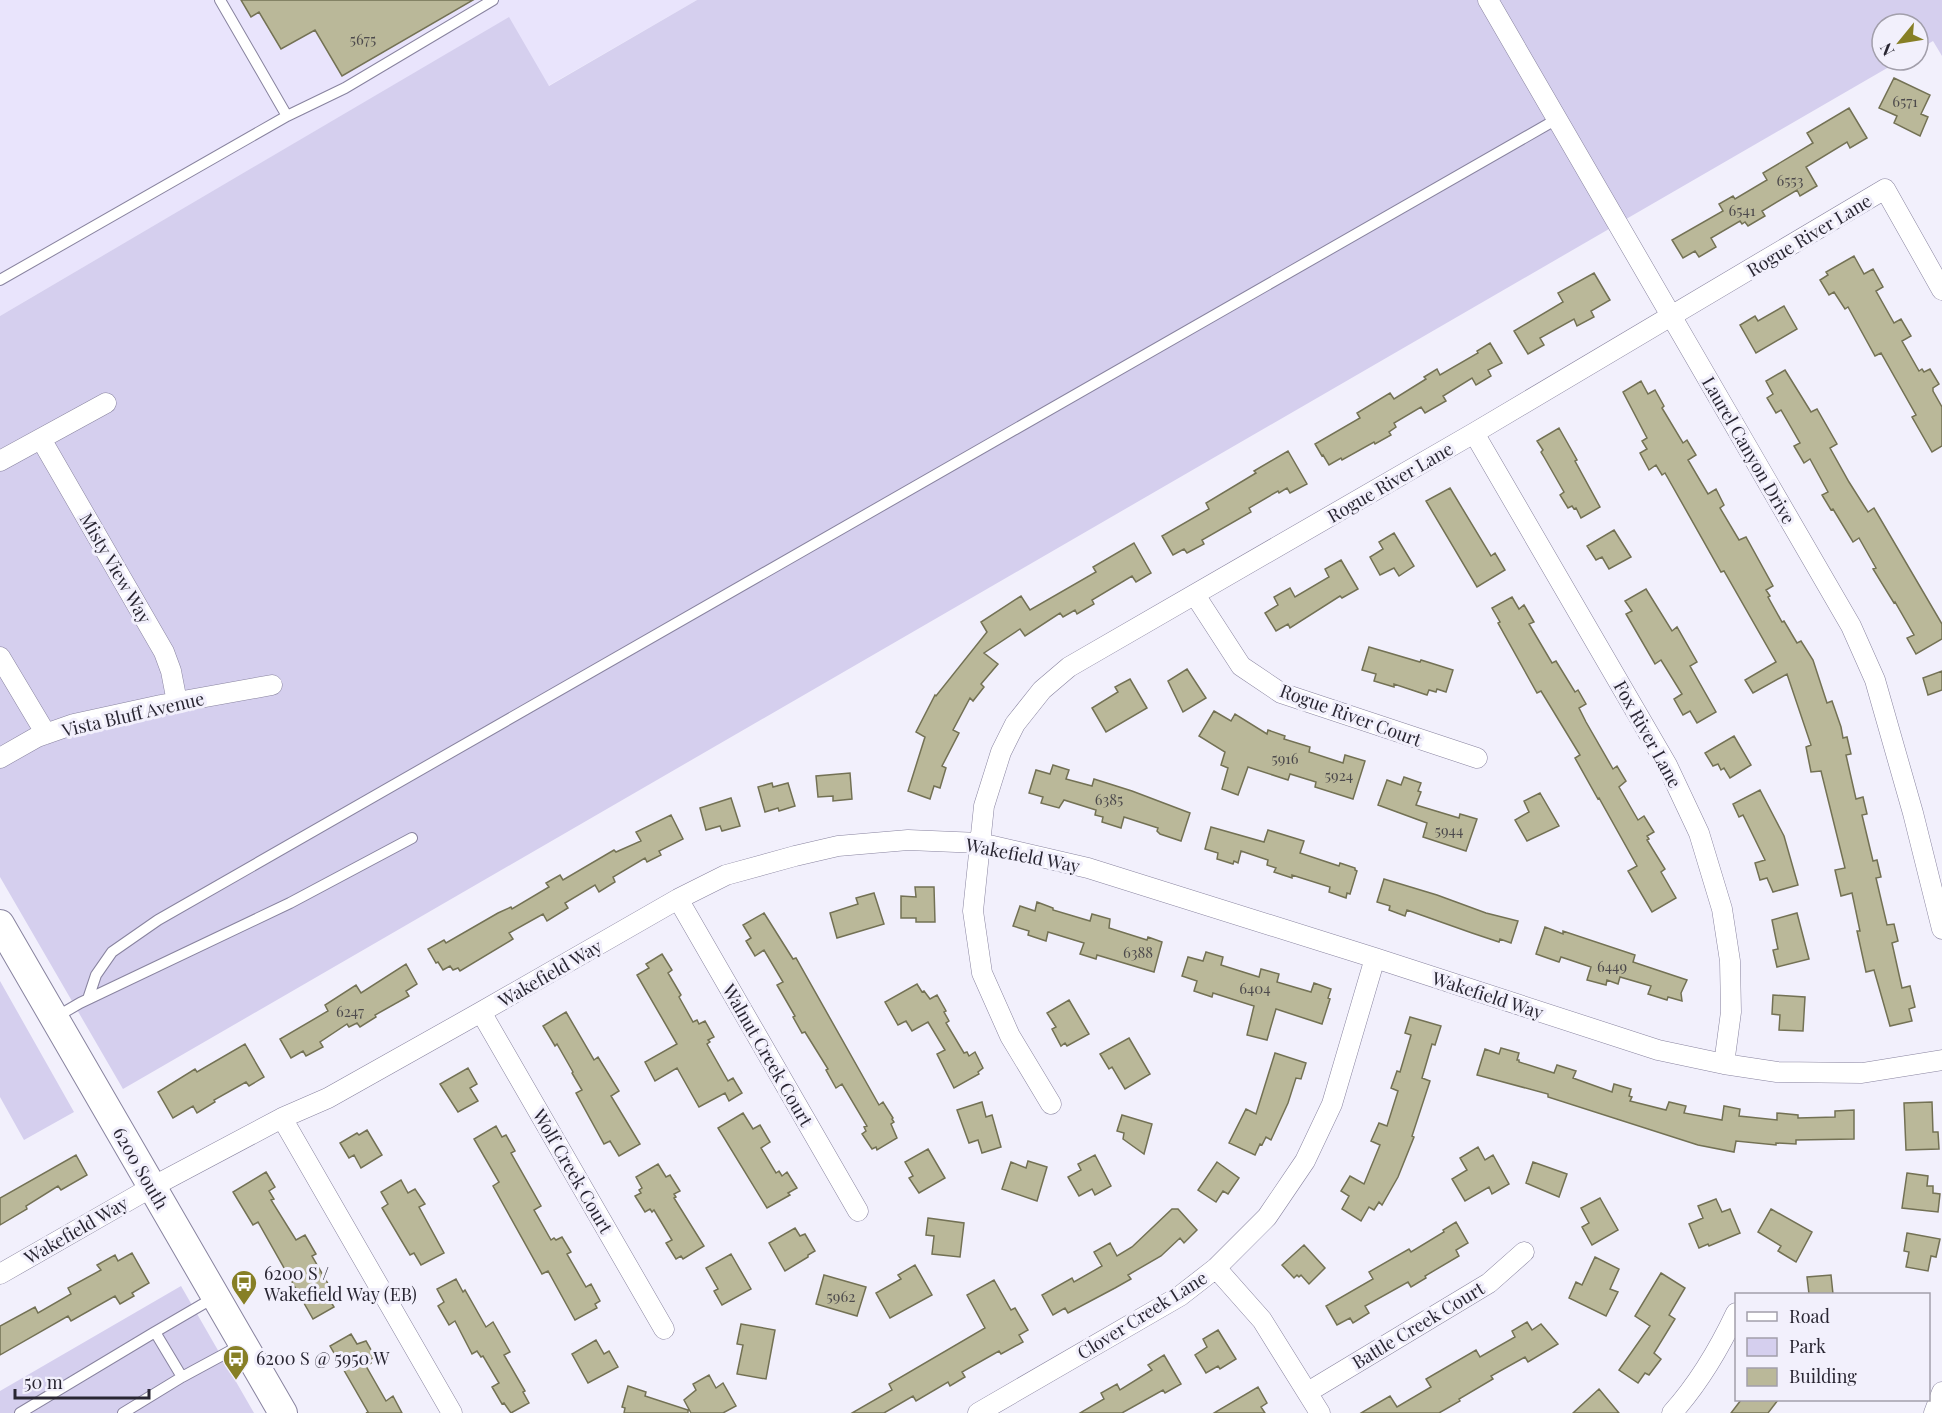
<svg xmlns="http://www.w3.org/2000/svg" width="1942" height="1413" viewBox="0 0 1942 1413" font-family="'Playfair Display',serif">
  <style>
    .built { fill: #e9e4fc }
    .green { fill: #d5cfee }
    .building { fill: #bab899; stroke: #737154; stroke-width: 1.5 }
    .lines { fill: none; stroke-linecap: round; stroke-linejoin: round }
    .service-casing { stroke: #88839f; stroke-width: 12 }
    .minor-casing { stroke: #88839f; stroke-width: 21 }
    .secondary-casing { stroke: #88839f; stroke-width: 30 }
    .service { stroke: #fff; stroke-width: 10 }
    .minor { stroke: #fff; stroke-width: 20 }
    .secondary { stroke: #fff; stroke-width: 28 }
    .labels { text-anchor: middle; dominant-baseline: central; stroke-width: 6; stroke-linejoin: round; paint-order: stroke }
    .number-label { font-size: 15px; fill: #4d4a4c }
    .street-label { font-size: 18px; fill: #292632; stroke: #f2f0fc }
    .poi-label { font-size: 18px; fill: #292632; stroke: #f2f0fc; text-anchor: start }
  </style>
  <rect width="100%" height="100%" fill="#f2f0fc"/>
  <!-- built -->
  <path class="built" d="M0,0h697l-149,86 -40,-68 -508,298z"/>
  <!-- green -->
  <path class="green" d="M697,0h1245v56l-9,-15 -15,9v-26h-36v36h19l-1778,1029 -123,-212v-561l509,-299 40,69z
    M0,981l74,131 -50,28 -24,-43z
    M181,1286l73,127h-254v-22z"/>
  <!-- building -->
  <path class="building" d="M241,0h232l-131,76 -27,-46 -34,19 -22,-37 -8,5z
    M1894,78l36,17 -9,19 7,3 -8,19 -26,-13 3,-7 -18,-8z
    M1849,108l18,30 -17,10 -3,-6 -41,25 11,19 -17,10 -3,-6 -35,21 3,5 -17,10 -3,-4 -3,2 -2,-3 -29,17 5,9 -17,10 -4,-6 -12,7 -11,-18 51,-29 -4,-7 14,-8 2,3 32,-19 -4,-7 50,-30 -6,-10z
    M1854,256l10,18 9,-5 10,18 -7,4 18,32 7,-4 10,17 -9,5 17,30 3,-2 2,3 6,-3 9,15 -6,4v3l9,16v39l-10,6 -20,-35 4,-2 -35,-62 -6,3 -27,-49 -3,2 -11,-17 -5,3 -9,-15 8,-5 -2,-3z
    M1594,273l16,27 -19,11 3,6 -17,9 -3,-7 -34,19 4,7 -16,9 -14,-23 49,-29 -5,-9z
    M1784,306l13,23 -41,24 -16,-28 15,-9 3,5z
    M1490,343l12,20 -14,7 3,6 -15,9 -4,-7 -29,18 3,5 -21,12 -4,-6 -27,16 2,4 -7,5 2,3 -16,9 -1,-2 -32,18 -1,-2 -12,7 -6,-10 -1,1 -7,-12 45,-26 -3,-5 33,-20 4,6 32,-20 -2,-2 13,-8 3,6 38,-22 -1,-2z
    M1785,370l26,42 6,-3 20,35 -7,4 19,34 19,30 6,-4 68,116v15l-26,15 -9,-16 7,-3 -19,-33 -1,1 -21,-34 3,-1 -17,-30 -6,4 -20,-33 -2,1 -9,-15 6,-3 -18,-33 -6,4 -10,-17 6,-3 -19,-33 -5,3 -9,-15 6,-4 -7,-13z
    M1641,381l7,13 7,-4 9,16 -2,2 21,35 4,-3 9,15 -8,5 20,34 8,-5 8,16 -4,3 19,32 7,-3 27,49 -7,4 4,6 -2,1 14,25 2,-1 13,22 4,-2 12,19 14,43 5,-2 9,26 2,11 4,-1 4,17 -5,1 10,44 7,-2 4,17 -5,1 11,46 4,-1 4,17 -5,1 11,47 7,-1 4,17 -6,2 10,45 8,-2 5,21 -6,2 3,12 -22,5 -16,-56 -8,2 -9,-41h3l-8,-38 -11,3 -6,-26 10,-2 -24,-97 -10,1 -5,-25 5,-2 -24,-71 -34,19 -8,-13 31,-18 -52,-91 -3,1 -56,-99 -3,2 -6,-10 -7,5 -9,-17 7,-4 -5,-8 5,-3 -24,-46z
    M1559,428l18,32 -2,1 25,46 -19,11 -5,-10 -2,1 -2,-3 -4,2 -8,-13 4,-3 -20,-35 -3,-5 2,-2 -6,-9z
    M1288,451l19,33 -17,9 -3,-5 -8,5 -1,-2 -29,17 2,4 -49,28 2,4 -17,9 -3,-4 -11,6 -11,-19 47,-27 -3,-6 50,-30 -2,-2z
    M1450,488l41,68 4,-3 10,17 -28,17 -51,-86z
    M1614,530l17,27 -22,12 -7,-12 -6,3 -9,-14z
    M1394,533l20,33 -15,10 -5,-8 -14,7 -10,-18 13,-8 -4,-7z
    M1134,543l17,30 -15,9 -4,-6 -40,24 2,4 -17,10 -2,-4 -12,7 -3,-4 -35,23 -5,-7 -36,24 14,11 -17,20 3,3 -11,14 -3,-3 -17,32 6,3 -17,33 4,2 -6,20 -6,-2 -4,13 -22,-8 17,-54 -9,-5 19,-37 1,1 51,-64 -6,-10 40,-26 9,14 66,-38 -3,-5z
    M1341,560l17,29 -16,9 -2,-2 -50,32 -2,-4 -12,7 -11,-18 13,-8 -4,-8 16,-9 5,9 34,-20 -4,-8z
    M1646,589l26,42 5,-4 20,35 -7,4 26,46 -19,11 -7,-12 -7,4 -9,-16 8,-5 -21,-34 -6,4 -29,-50 6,-3 -7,-10z
    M1512,597l7,12 5,-4 10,17 -5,2 23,39 4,-2 19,31 3,-2 8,14 -7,4 7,14 27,47 4,-3 9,15 -7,6 19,33 6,-4 10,16 -7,4 2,3 -2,1 18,29 -4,3 15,26 -24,14 -24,-41 9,-5 -38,-68 -1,1 -23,-41 5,-3 -39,-64 -4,2 -39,-70 2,-1 -8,-14z
    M1369,647l51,15 1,-2 32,10 -7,22 -9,-3 -1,3 -7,-2 -2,5 -33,-11v3l-20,-6 2,-7 -14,-4z
    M1187,669l19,29 -23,14 -15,-31z
    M1942,671v19l-14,5 -5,-17z
    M1130,679l17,29 -41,24 -14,-24 26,-16 -3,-5z
    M1214,711l17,10 4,-7 32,20 1,-4 17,6 -1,3 26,8 -1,5 34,11 2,-8 20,6 -12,38 -38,-12 1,-5 -26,-8 -2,6 -40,-13 -10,28 -16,-6 6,-21 -7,-3 4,-13 -26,-16z
    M1734,736l17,29 -21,13 -6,-10 -3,2 -3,-6 -5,2 -8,-13z
    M1053,765l16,5 -3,9 26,7 2,-7 38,12 58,22 -9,28 -21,-7 -3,-3 1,-3 -34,-11 -3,11 -19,-6 1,-5 -8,-2 1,-5 -32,-10 -5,8 -18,-5 2,-6 -14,-4 7,-23 14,4z
    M850,773l2,26 -19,2v-5l-15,1 -2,-21z
    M1404,777l17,6 -3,8 3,1 -5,13 43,13 1,-4 17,5 -11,32 -43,-14 4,-14 -49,-18 9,-25 14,5z
    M772,783l1,4 15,-4 7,23 -16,5 -1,-3 -13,4 -7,-25z
    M1760,790l24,46 14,49 -25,7 -6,-14 -7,2 -5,-17 10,-3 -22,-45 -4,2 -6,-13z
    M1540,793l19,33 -32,15 -12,-21 14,-8 -5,-11z
    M731,798l9,28 -18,5 -2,-5 -14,4 -6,-22z
    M671,815l12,24 -24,12 2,4 -14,7 -2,-4 -32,19 2,5 -16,10 -4,-7 -30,18 3,5 -21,13 -4,-7 -34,19 4,6 -53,32 -2,-3 -5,2 -3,-4 -7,4 -5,-8 -2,1 -8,-14 16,-9 2,3 52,-30 13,-6 1,2 37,-22 -3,-4 14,-8 3,5 51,-30 2,2 25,-11 -5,-9z
    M1211,827l53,15 4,-12 36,11 -4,12 39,13 1,-3 15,5v2l2,1 -7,23 -3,-1 -1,5 -17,-6 1,-5 -38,-12v3l-18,-6 2,-4 -9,-3 1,-5 -27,-9 -3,12 -4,-2 -1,3 -16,-5 1,-6 -13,-4z
    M1384,879l53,16 49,18 32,8 -7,22 -11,-4 -1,3 -27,-9 -65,-23 -2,6 -16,-6 1,-4 -13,-4z
    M915,887h19l1,35h-19v-4h-15v-22l15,1z
    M874,893l10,31 -47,14 -7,-25 28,-9 -2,-6z
    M1037,902l16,6v2l37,11 2,-7 18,5 -1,9 38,12 1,-3 14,5 -8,30 -57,-17 -1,4 -16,-5 4,-11 -36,-11 -2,9 -18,-6 1,-4 -16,-5 7,-20 15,5z
    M764,913l29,46 3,-1 83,147 4,-3 10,16 -1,1 2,3 -3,2 6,14 -20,12 -1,-3 -4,2 -10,-15 4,-3 -2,-4 3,-1 -25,-42 -6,4 -10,-18 2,-1 -23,-37 -3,1 -9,-16 2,-1 -18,-31 6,-3 -19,-32 -9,6 -9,-15 5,-3 -8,-13z
    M1797,913l12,46 -32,8 -4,-17 5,-1 -6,-29z
    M1545,927l18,7v-3l72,24 -2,7 54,18 -6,13 1,8 -14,-4 -1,3 -19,-6 3,-8 -31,-9 -2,7 -11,-4 -1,5 -19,-5 4,-13 -30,-10 -2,5 -23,-8z
    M1206,952l17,5 -2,8 38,12 2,-8 18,5 -2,8 34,10 3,-9 17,6 -3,9 2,1 -8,25 -46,-15 -9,31 -20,-5 7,-29 -41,-13 -1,4 -18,-6 3,-10 -15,-5 6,-19 15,4z
    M662,954l10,16 -4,3 13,22 -2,2 14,25 4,-2 2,4 6,-3 9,16 -6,3 2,2 -3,2 21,37 5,-3 9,15 -13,8 -4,-8 -26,14 -22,-39 -22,13 -10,-19 32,-18 -40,-69 12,-7 -3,-4z
    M406,964l11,20 -11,7 3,5 -34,19 1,2 -16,10 -3,-4 -8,4 -2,-3 -27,18 3,5 -17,9 -3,-5 -12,7 -11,-19 48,-28 -3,-6 31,-20 5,8z
    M917,984l5,8 2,-1 6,8 7,-4 9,16 -2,1 5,9 -3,2 18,30 3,-1 2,4 6,-4 8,16 -5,4 1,2 -25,14 -17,-34 8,-4 -17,-28 -16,9 -6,-10 -8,4 -13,-23z
    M1773,995l32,2 -2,34 -24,-1 1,-15 -8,-1z
    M1069,1000l20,34 -22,12 -2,-3 -4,3 -9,-17 4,-2 -9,-14z
    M566,1012l28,48 4,-3 21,34 -8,5 29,48 -21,12 -9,-15 -6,3 -28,-51 6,-3 -10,-17 1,-1 -16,-28 -2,2 -12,-20z
    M1410,1017l31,9 -6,19 -3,-1 -10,34 8,3 -18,55 2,1 -16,40 -16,28 -3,-3 -5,8 -5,-3 -8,14 -19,-12 7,-13 -8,-5 9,-15 14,8 16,-39 -9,-4 8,-18 8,3 11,-35 -7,-3 6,-17 3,1 11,-37 -6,-2z
    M1129,1038l21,36 -25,15 -13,-22 -3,2 -9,-15z
    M245,1044l19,33 -15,9 -3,-4 -32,18 1,2 -18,11 -4,-7 -20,12 -15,-26 37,-23 2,3z
    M1501,1048l18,5 -2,7h2v2l35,11 3,-8 19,6 -3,7 39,14 2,-8 17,5 -2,7 3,1 -2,4 36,9 3,-8 17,4 -2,7 38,7 2,-14 16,3 -1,7 38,4v-7l21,2v3l37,-1v-6l19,-1v29l-58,1v4l-20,-1v2l-40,-4 -2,11 -36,-7 -150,-48v-3l-71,-19 8,-26 14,5z
    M1275,1053l31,10 -5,16 -5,-1 -8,25 -17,37 -5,-3 -4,8 -2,-1 -5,11 -26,-12 17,-34 10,5z
    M468,1068l9,16 -7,4 8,13 -20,11 -18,-28z
    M982,1102l4,15 6,-2 9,32 -19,6 -4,-13 -9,3 -12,-33z
    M1932,1102l1,30h5l1,17 -33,1 -2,-47z
    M743,1113l10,16 7,-4 10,17 -9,6 15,25 3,-2 3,5 5,-4 10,16 -9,5 2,2 -23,13 -49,-80z
    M1122,1115l30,9 -8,30 -21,-15 1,-6 -7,-2z
    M496,1126l6,11 4,-2 9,16 -4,2 30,53 -7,4 17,30 3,-2 2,2 6,-3 9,15 -4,2 19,33 5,-3 9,17 -5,3 2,4 -22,12 -27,-49 -6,3 -49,-88 6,-4 -25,-43z
    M367,1130l15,25 -21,13 -7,-13 -5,3 -9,-15 17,-10 2,2z
    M1478,1147l7,13 8,-5 16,29 -17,10 -3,-7 -24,14 -13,-22 15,-9 -7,-12z
    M928,1149l17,29 -26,15 -10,-15 4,-2 -8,-14z
    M76,1155l11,20 -26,15 -3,-4 -32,20 1,3 -27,16v-27z
    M1095,1155l16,31 -16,9 -3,-6 -13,7 -11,-19 13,-7 -3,-6z
    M1028,1161l19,6 -10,34 -35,-12 9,-27 15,6z
    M1217,1162l22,16 -11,16 -5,-3 -7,11 -18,-12z
    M1533,1162l34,12 -8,23 -33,-14z
    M658,1164l8,13 4,-2 10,16 -6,3 2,3 -2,1 30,48 -21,13 -2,-3 -5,3 -10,-16 6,-3 -18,-30 -2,2 -2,-3 -5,3 -10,-16 6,-3 -2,-3 3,-2 -6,-11z
    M266,1172l9,15 -6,4 5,8 -3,1 25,40 9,-5 11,19 -4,2 19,33 -6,3 9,15 -21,12 -55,-97 -5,3 -20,-33z
    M1907,1173l21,3 -1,10h6v7l7,1 -2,18 -36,-4z
    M401,1180l7,13 7,-4 10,15 -6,3 25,46 -23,12 -7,-12 -4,2 -28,-47 6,-4 -7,-12z
    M1600,1198l18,32 -26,15 -10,-18 7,-4 -8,-15z
    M1716,1199l6,13 8,-3 10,24 -31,13 -1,-2 -9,4 -10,-24 14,-6 -5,-12z
    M1172,1209h6l19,21 -13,13 -4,-5 -19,18 -33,19 3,4 -16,9 -47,25 -3,-5 -12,7 -11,-20 30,-17 2,4 28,-16 -8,-14 16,-9 7,13 15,-9z
    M1771,1209l41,23 -16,30 -18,-11 3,-5 -23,-14z
    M928,1218l36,5 -4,34 -28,-3 2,-18 -8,-1z
    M1456,1222l12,21 -12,7 3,6 -34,20 1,2 -15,9 -3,-5 -43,24 4,7 -16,10 -3,-5 -13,7 -11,-19 47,-27 -4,-7 40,-23 2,3 33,-20 -1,-2z
    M795,1228l5,8 5,-2 10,17 -7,4v2l-23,14 -16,-28z
    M1907,1233l33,6 -4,18 -5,-1 -3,15 -22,-4 3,-15 -5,-1z
    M1304,1245l21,23 -16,16 -8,-9 -2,2 -2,-2 -3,3 -12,-13z
    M132,1253l17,30 -17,10 2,3 -14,8 -5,-8 -44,25 -3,-5 -68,39v-29l35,-19 3,6 33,-19 -3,-6 33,-18 -4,-5 18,-10 3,6z
    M731,1254l20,35 -29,16 -8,-14 4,-2 -12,-21z
    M1595,1257l24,12 -9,20 8,3 -12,24 -37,-18 7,-16 6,3z
    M915,1265l17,30 -42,23 -14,-25 25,-14 -3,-4z
    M1661,1273l24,15 -16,27 6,4 -21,34 7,6 -12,16 -4,-2 -7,10 -19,-13 31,-44 -15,-10z
    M824,1275l42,12 -9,29 -41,-12z
    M1831,1275l2,19h-24l-2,-17z
    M456,1279l7,13 2,-2 21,37 7,-5 17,30 -6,3 21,36 -2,1 6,11 -18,10 -7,-10 -2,1 -10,-17 7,-4 -16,-27 -2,1 -4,-6 -5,3 -17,-33 -6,4 -11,-19 6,-4 -7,-13z
    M994,1280l17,30 4,-2 13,22 -9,5 4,7 -22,12 -2,-3 -37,21 3,5 -15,9 -2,-4 -32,19 -3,-5 -29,17h-32l40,-23 -3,-6 96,-56 -18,-33z
    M1527,1322l5,8 9,-6 17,20 -30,18 -3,-5 -34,19 2,3 -34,20 1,2 -21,12h-78l29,-17 7,11 34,-20 -5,-8 50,-29 4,7 35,-20 -3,-6z
    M741,1324l34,6 -9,49 -29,-5 6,-29 -6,-1z
    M1218,1330l18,29 -16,10 -2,-3 -12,7 -11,-18 12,-8 -4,-8z
    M351,1334l6,10 9,-3 9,16 -6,3 2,3 -5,3 20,35 7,-5 9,17h-36l2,-1 -38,-66z
    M596,1340l8,14 5,-3 9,16 -30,16 -16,-29z
    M1164,1355l17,29 -16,9 -2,-3 -41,23h-42l24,-14 -3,-6 16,-9 3,6 32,-20 -4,-5z
    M709,1375l7,13 7,-5 13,23 -13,7h-32l-7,-13 12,-10 -3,-6z
    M628,1386l18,6 -1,4 43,14v3h-64l1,-5 -3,-1z
    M1258,1387l9,16 -6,4 4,6h-51z
    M1599,1389l20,24h-46z
    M1741,1400h37l-10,13h-37z"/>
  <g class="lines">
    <!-- service casing -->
    <g class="service-casing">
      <path id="service" d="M220,0l67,116
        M0,280l287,-164 58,-28 148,-88
        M88,999l8,-24 16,-23 46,-32 1399,-801
        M56,1017l24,-14 210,-100 122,-65
        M155,1332l60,-35
        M182,1377l61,-33
        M20,1413l135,-81 27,45 -59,36"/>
    </g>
    <!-- minor casing -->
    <g class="minor-casing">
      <path id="minor" d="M1488,0l363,626 24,54 38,133 29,116
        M1474,433l193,332 32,68 23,76 8,52 1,51 -7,52
        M41,439l123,213 7,19 6,31
        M0,461l106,-58
        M1195,595l46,71 40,27 196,65
        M0,657l46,77
        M0,758l37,-21 37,-13 87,-19 111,-20
        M678,899l180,312
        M481,1012l183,317
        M1051,1104l-41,-68 -28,-63 -9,-62 11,-105 17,-54 14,-28 27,-34 27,-23 405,-234 411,-244 57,101
        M282,1118l170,295
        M1216,1268l46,52 58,93
        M0,1274l152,-87 130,-69 46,-20 153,-86 197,-113 48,-24 69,-19 43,-10 70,-6 72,3 108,25 287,90 283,92 66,14 53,8 85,1 80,-13
        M1308,1392l181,-109 35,-31
        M978,1413l202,-117 36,-28 51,-51 38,-56 27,-57 43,-146
        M1672,1413c27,-30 47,-64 64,-100
        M1934,1413l8,-21"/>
    </g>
    <!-- secondary casing -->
    <g class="secondary-casing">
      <path id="secondary" d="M0,924l283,489"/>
    </g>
    <!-- service -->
    <use href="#service" class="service"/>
    <!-- minor -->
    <use href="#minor" class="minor"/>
    <!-- secondary -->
    <use href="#secondary" class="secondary"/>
  </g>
  <!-- icons -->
  <defs>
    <g id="bus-pin" transform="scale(1.35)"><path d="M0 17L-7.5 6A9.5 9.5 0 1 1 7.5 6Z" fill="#877f26" stroke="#f2f0fc"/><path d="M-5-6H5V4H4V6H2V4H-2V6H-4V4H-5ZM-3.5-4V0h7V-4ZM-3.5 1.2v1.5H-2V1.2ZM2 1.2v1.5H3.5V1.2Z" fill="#fff"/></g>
  </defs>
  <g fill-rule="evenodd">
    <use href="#bus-pin" x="244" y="1283"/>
    <use href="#bus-pin" x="236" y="1358"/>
  </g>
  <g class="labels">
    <!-- number labels -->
    <g class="number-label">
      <text x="363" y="39">5675</text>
      <text x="1905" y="101">6571</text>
      <text x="1790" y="180">6553</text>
      <text x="1742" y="210">6541</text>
      <text x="1285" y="758">5916</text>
      <text x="1339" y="775">5924</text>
      <text x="1109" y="799">6385</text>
      <text x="1449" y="830">5944</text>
      <text x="1138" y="952">6388</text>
      <text x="1612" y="966">6449</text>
      <text x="1255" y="988">6404</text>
      <text x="350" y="1011">6247</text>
      <text x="841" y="1296">5962</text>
    </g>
    <!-- street labels -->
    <g class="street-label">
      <text transform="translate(1809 235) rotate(-31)">Rogue River Lane</text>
      <text transform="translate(1749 450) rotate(60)">Laurel Canyon Drive</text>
      <text transform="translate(1390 482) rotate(-30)">Rogue River Lane</text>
      <text transform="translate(116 568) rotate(60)">Misty View Way</text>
      <text transform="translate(133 714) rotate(-13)">Vista Bluff Avenue</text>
      <text transform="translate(1351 715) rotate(20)">Rogue River Court</text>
      <text transform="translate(1648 734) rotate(61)">Fox River Lane</text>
      <text transform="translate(1023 855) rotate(11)">Wakefield Way</text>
      <text transform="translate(550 973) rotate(-30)">Wakefield Way</text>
      <text transform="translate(1488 995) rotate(18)">Wakefield Way</text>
      <text transform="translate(768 1055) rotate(60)">Walnut Creek Court</text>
      <text transform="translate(141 1168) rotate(60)">6200 South</text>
      <text transform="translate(573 1171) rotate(60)">Wolf Creek Court</text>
      <text transform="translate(76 1230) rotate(-30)">Wakefield Way</text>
      <text transform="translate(1142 1315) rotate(-32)">Clover Creek Lane</text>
      <text transform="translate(1418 1325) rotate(-31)">Battle Creek Court</text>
    </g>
    <!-- poi labels -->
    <g class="poi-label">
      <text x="264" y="1273">6200 S /<tspan x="264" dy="21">Wakefield Way (EB)</tspan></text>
      <text x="256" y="1358">6200 S @ 5950 W</text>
    </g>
  </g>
  <!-- legend -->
  <rect x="1735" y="1293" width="195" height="108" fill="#f2f0fc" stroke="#a29fab" stroke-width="1.5"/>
  <rect x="1747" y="1312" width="30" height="9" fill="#ffffff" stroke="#a29fab" stroke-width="1.5"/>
  <text x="1789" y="1323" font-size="18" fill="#292632">Road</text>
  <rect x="1747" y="1338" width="30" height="18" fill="#d5cfee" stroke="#a29fab" stroke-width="1.5"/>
  <text x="1789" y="1353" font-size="18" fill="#292632">Park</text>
  <rect x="1747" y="1368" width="30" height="18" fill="#bab899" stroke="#a29fab" stroke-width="1.5"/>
  <text x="1789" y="1383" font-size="18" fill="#292632">Building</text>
  <!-- north arrow -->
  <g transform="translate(1900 42) rotate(240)"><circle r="28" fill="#f2f0fc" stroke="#a29fab" stroke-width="1.5"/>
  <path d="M0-4.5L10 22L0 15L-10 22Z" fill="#877f26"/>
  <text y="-9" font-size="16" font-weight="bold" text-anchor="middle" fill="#292632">N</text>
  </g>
  <!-- scale -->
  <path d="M15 1389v9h134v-9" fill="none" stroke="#292632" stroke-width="3"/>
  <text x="24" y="1389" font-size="18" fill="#292632" stroke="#f2f0fc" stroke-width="4.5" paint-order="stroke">50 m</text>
</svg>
